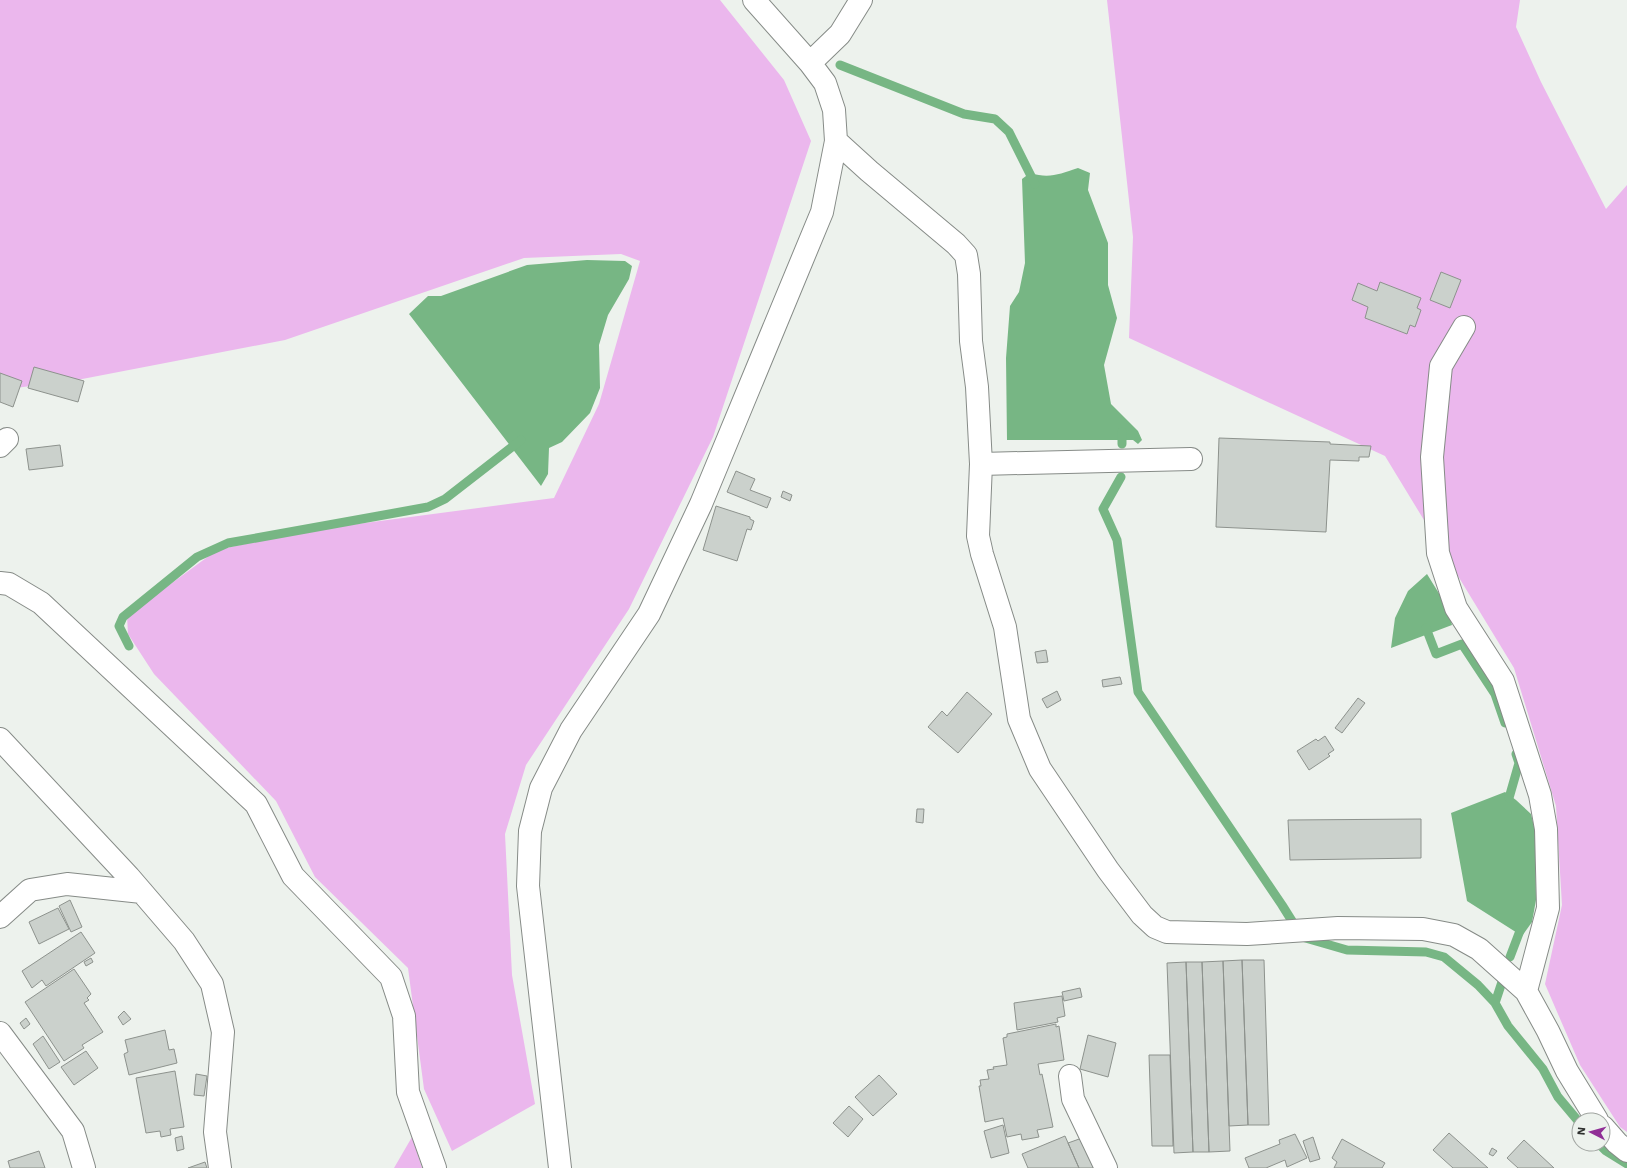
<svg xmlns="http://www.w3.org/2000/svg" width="1627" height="1168" viewBox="0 0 1627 1168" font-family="'Work Sans',sans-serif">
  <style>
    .green { fill: #ebb7ed }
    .water { fill: #77b684 }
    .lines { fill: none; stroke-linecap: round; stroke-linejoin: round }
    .stream { stroke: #77b684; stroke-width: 9 }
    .building { fill: #cbd1cc; stroke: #8d928d }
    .minor-casing { stroke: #868b87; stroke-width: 24 }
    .minor { stroke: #fff; stroke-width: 22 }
  </style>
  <rect width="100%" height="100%" fill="#edf2ed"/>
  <!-- green -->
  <path class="green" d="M0,0h720l64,80 27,61 -98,296 -84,172 -103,156 -21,69 7,141 23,129 -83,47 -28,-62 -16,-121 -93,-91 -39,-76 -122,-127 -26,-40 -1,-18 90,-66 95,-20 242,-32 45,-94 41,-143 -19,-7 -97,4 -239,82 -208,40 -77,10z
    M1107,0h413l-4,27 25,55 65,127 21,-24v947l-7,-5 -40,-62 -35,-81 17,-79 -6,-99 -42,-138 -129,-212 -256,-118 4,-101z
    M412,1137l10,31h-28z"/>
  <!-- water -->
  <path class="water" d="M1078,168l12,5 -2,17 20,53v42l9,33 -13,47 7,39 27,27 4,9 -4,4 -5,-4h-126l-1,-82 4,-52 9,-14 6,-29 -3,-84 8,-6c20,6 29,1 48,-5z
    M587,260l38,1 7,5 -3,13 -21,36 -9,30 1,43 -10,25 -28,29 -13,6 -1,26 -7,12 -132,-172 19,-18h13l86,-31z
    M1427,574l21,34 4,17 -61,23 4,-30 13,-27z
    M1505,792l11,8 15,14 4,16 1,70 -4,22 -10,14 -55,-35 -16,-88z"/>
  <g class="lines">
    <!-- stream -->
    <path class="stream" d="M840,65l124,49 31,5 14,13 26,52
      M1122,444v-12
      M1121,477l-18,32 14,31 21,152 144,213 20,32 45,13 79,2 18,5 34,28 17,18 13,23 35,43 15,28 21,25
      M1426,628l10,26 26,-10 33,50 10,29
      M129,646l-10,-20 4,-9 74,-60 31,-14 200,-36 17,-8 76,-59
      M1509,798l10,-35 -3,-9
      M1510,957l11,-29
      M1495,1003l7,-21
      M1599,1144l7,7 21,13"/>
  </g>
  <!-- building -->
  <path class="building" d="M1441,272l20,8 -11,28 -20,-8z
    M1380,282l41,16 -4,10 4,2 -6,17 -5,-2 -3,9 -42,-16 3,-11 -16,-7 6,-17 19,8z
    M34,367l50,14 -6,21 -50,-14z
    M0,373l22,8 -9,26 -13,-5z
    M1219,438l111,4v2l41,2 -2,11h-10v4l-29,-1 -4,72 -110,-5z
    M60,445l3,21 -34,4 -3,-21z
    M736,471l19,8 -5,11 21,8 -4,10 -40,-16z
    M783,491l9,4 -2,6 -9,-4z
    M716,506l34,11v2l4,2 -3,9 -4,-1 -10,32 -34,-11z
    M1046,650l2,12 -11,1 -2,-11z
    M1120,677l2,7 -19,3 -1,-7z
    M1057,691l4,9 -14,8 -5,-9z
    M967,692l25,22 -34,39 -30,-26 14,-16 5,5z
    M1358,698l7,5 -23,30 -7,-5z
    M1325,736l9,14 -6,4 2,2 -21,14 -12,-19 19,-12 2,2z
    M917,809h7l-1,14 -7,-1z
    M1421,819v39l-131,2 -2,-40z
    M70,900l12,27 -11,5 -12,-26z
    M58,908l11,21 -30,15 -10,-22z
    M81,932l14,21 -49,33 -4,-6 -10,8 -10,-17z
    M91,958l2,4 -7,4 -2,-4z
    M1242,960h22l5,165h-21z
    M1242,960l6,165 -19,1 -6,-165z
    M1223,961l7,190 -21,1 -7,-190z
    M1186,962h16l7,190h-16z
    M1186,962l7,190 -19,1 -7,-190z
    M74,969l17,25 -4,4 2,2 -5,3 19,29 -21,13 2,3 -20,13 -39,-59z
    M1080,988l2,9 -18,4 -2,-9z
    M1062,996l3,20 -8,2 1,4 -41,8 -3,-27z
    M124,1011l7,8 -8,6 -5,-8z
    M26,1018l4,6 -6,5 -4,-6z
    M1056,1024v3l3,-1 5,34 -26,4 2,11 2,-1 11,53 -16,3 2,7 -17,3 -1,-6 -14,3 -4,-19 -18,4 -6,-36h2l-1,-6 9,-1 -2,-9 7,-1 -1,-2 14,-2 -4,-27 4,-1v-3z
    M165,1030l4,20 5,-1 3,14 -48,12 -5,-21 4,-2 -3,-12z
    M1088,1035l28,8 -8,34 -28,-8z
    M43,1036l17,26 -11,7 -16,-25z
    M86,1051l12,17 -24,17 -13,-18z
    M1149,1055h21l3,91h-21z
    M175,1071l9,56 -14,2 1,6 -10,2 -1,-6 -14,2 -10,-55z
    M196,1074l11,2 -3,20 -10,-1z
    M879,1075l18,19 -24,22 -18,-19z
    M849,1106l14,13 -15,18 -15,-14z
    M1003,1125l6,28 -18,5 -7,-27z
    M1449,1133l39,35h-35l-20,-18z
    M1295,1134l12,24 -20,9 -2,-7 -19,8h-17l-4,-10 35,-14 -1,-4z
    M182,1136l2,13 -7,2 -2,-13z
    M1065,1136l14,32h-51l-6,-14z
    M1313,1137l7,22 -10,3 -7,-21z
    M1082,1138l12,30h-15l-11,-25z
    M1342,1139l43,24 -3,5h-48l3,-6 -5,-4z
    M1524,1140l30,28h-36l-11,-10z
    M1492,1148l5,3 -4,5 -4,-2z
    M39,1151l6,17h-35l-2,-7z
    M205,1162l2,6h-19z"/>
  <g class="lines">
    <!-- minor casing -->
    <g class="minor-casing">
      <path id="minor" d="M810,63l30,-29 21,-34
        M836,141l33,30 87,73 10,11 3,19 2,67 6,46 4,77 -3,72 4,18 23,73 14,92 21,50 68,101 34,45 13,12 12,5 80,2 91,-6 85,1 31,6 25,14 47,42 22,40 19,40 30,49
        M1464,327l-23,39 -9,91 6,96 18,55 47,73 37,114 6,34 2,79 -22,83
        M0,446l7,-7
        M981,464l210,-5
        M0,583l9,1 32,19 215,201 37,72 98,101 13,39 4,76 27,76
        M0,739l129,138 55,64 28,43 11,48 -8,100 5,36
        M0,917l30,-27 37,-6 75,8
        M0,1033l73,98 11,37
        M1070,1076l3,23 33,69
        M1603,1127l14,16 10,8
        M560,1168l-32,-282 2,-55 11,-43 30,-58 78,-116 52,-110 121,-292 14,-71 -2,-31 -9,-27 -15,-20 -56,-63"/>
    </g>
    <!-- minor -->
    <use href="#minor" class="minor"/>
  </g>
  <!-- north arrow -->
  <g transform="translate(1591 1132) rotate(276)"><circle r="19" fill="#edf2ed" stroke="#a1a5a1"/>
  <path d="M0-3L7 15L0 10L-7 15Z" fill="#902f96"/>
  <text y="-6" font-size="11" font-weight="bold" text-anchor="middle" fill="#2f312f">N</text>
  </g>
</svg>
